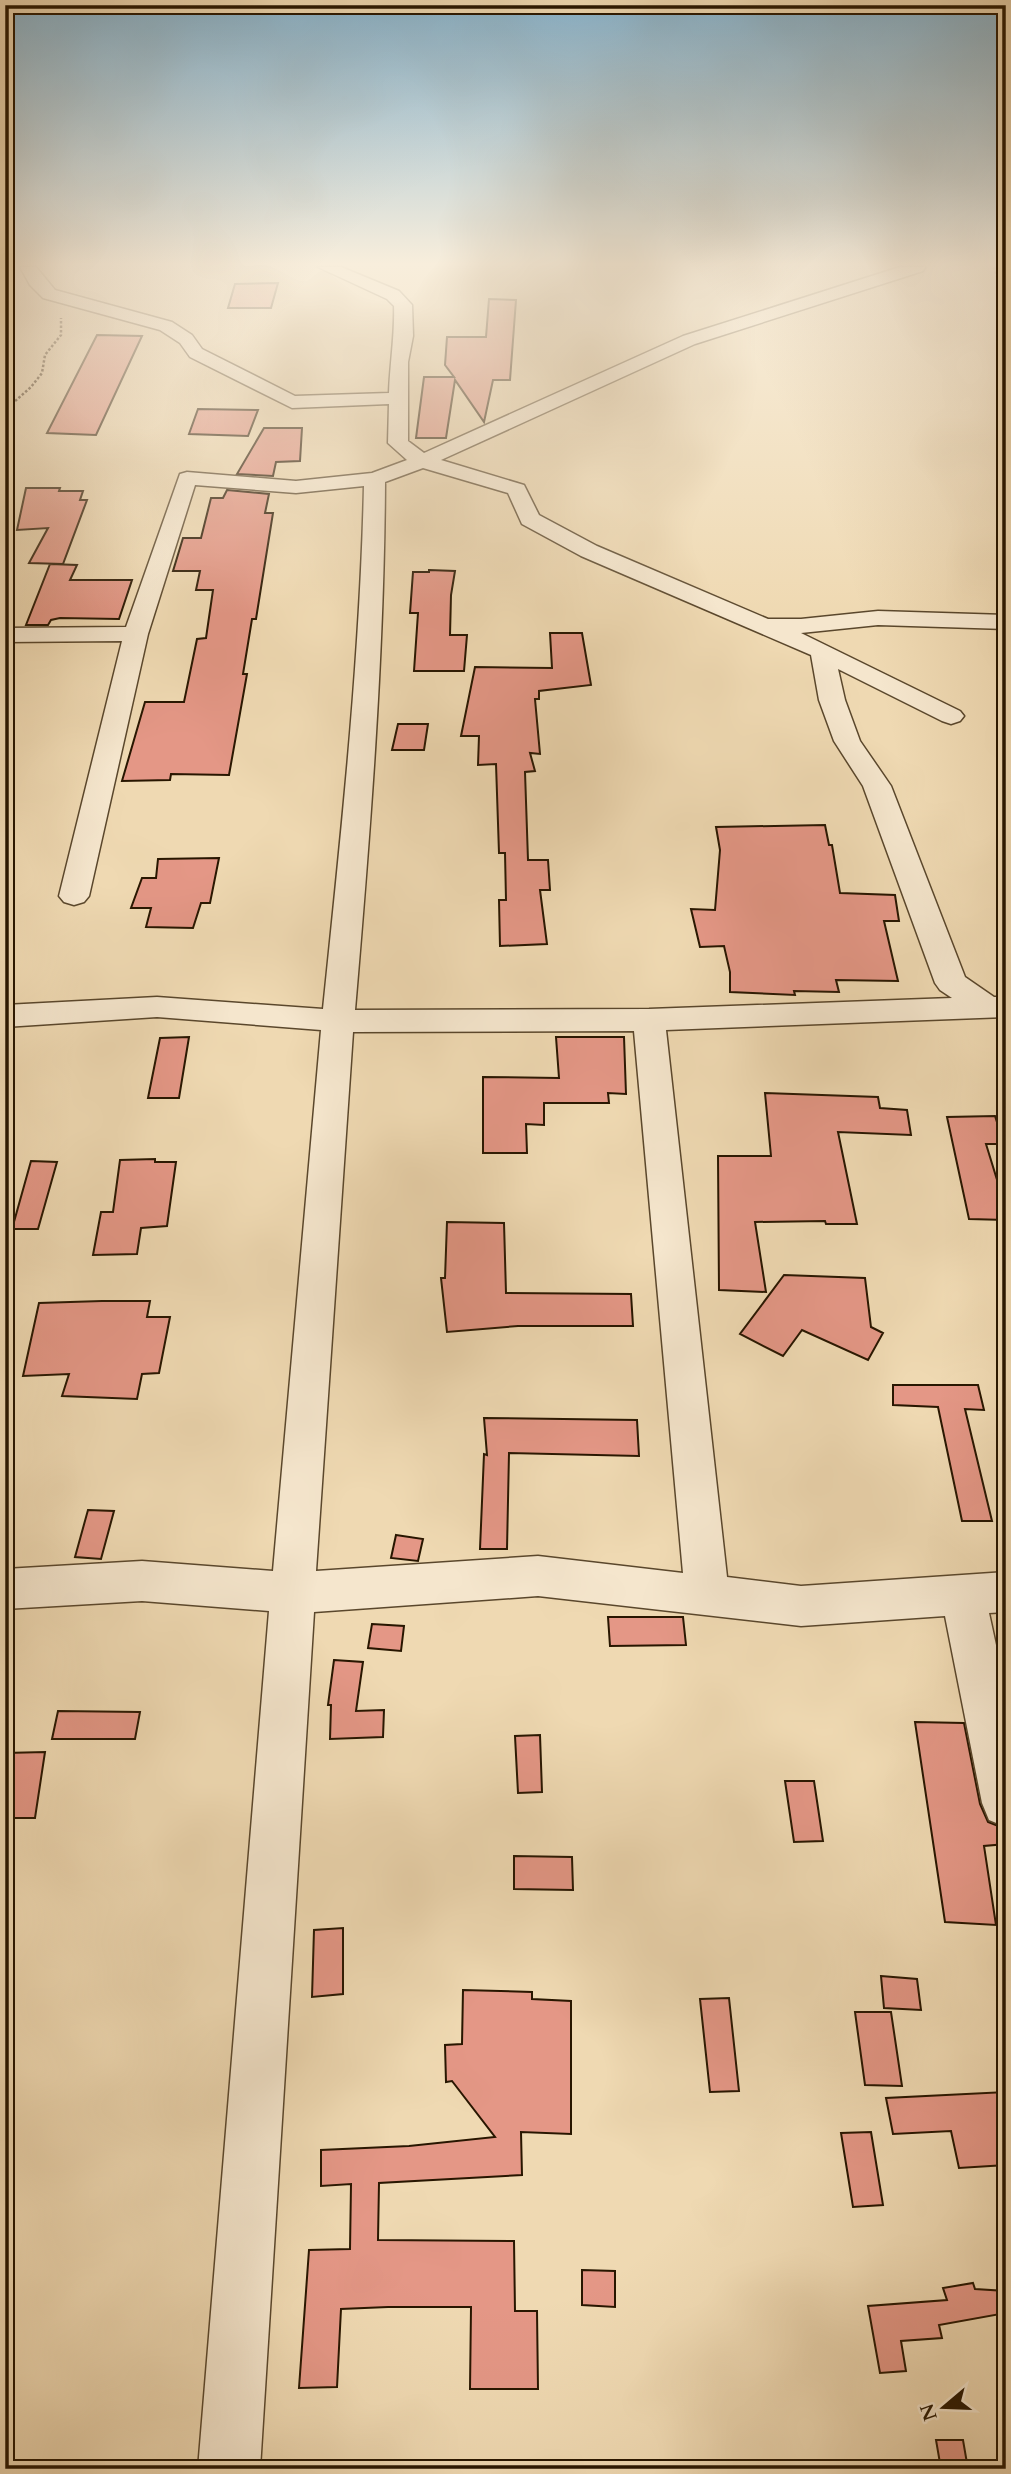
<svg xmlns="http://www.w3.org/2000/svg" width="1011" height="2474" viewBox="0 0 1011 2474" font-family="Cardo,serif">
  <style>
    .building { fill: #e49786; stroke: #281600; stroke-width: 2 }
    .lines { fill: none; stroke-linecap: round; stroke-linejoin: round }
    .minor-casing { stroke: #5a472c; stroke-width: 3 }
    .path { stroke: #281600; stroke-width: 2.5; stroke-dasharray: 2.5 2; stroke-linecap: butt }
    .minor { fill: #f5e6cd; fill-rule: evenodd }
  </style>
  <rect width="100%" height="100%" fill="#efd9b2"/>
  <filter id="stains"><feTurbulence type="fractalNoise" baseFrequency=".00286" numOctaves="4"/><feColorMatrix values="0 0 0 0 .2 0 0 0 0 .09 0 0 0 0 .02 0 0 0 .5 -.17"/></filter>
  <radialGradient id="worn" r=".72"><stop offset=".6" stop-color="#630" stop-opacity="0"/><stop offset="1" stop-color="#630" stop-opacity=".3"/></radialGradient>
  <!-- building -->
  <path class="building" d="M278,283l-7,25h-43l7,-24z
    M489,299l27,1 -6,80h-17l-9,42 -29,-42 -9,58h-30l8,-61h30l-9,-12 2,-28h39z
    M97,335l45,1 -46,99 -49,-2z
    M198,409l60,1 -10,26 -59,-2z
    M264,428h38l-2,33 -24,1 -3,14 -36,-2z
    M26,488h34l-1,3h24l-3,9h7l-24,64 -34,-1 19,-35 -31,2z
    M227,490l42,4 -4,19h8l-17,106h-4l-9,55h4l-18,101 -58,-1 -1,6 -48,1 23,-79h39l13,-63 9,-1 7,-48h-17l4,-19h-27l10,-33h18l10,-40h12z
    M50,564l27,1 -7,15h62l-13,39 -59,-1 -9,2 -3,5h-22z
    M429,570l26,1 -4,24 -1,40h17l-3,36h-50l4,-58h-8l3,-41h16z
    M550,633h32l9,52 -52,6v8h-4l5,55 -10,-1 5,18 -10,1 3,88h20l2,30h-10l7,54 -47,2 -1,-46h7l-1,-47h-6l-3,-89 -18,1 1,-29h-18l14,-69 77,1z
    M398,724h30l-4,26h-32z
    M825,825l4,20h3l8,48 55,2 4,26h-15l14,60 -62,-1 3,12 -45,-1 1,4 -65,-3v-20l-6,-26 -24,1 -9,-38 24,1 5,-60 -4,-23z
    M219,858l-9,45h-9l-8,25 -47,-1 5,-19h-20l11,-30h14l2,-19z
    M189,1037l-10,61h-31l12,-60z
    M556,1037h68l2,57 -18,-1 1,10h-65v22l-18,-1 1,29h-44v-76l76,1z
    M765,1093l113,4 2,11 27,2 4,25 -73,-3 19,92h-31l-1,-3 -70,1 11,70 -47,-2 -1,-134h53z
    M995,1116l9,28h-18l20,65v11l-37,-1 -22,-102z
    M155,1159v3h21l-9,64 -26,2 -4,26 -44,1 8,-43h12l7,-52z
    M31,1161l26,1 -19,67h-26z
    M447,1222l57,1 2,70 125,1 2,32h-115l-71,6 -6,-54h4z
    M784,1275l81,3 6,49 12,6 -15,27 -66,-30 -19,26 -43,-22z
    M102,1301h48l-3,16h23l-11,56 -17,1 -5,25 -75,-3 7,-22 -46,2 16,-73z
    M893,1385h85l6,25 -19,-1 27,112h-30l-24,-114 -45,-2z
    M484,1418l153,2 2,36 -130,-3 -2,96h-27l4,-95 3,1z
    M88,1510l26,1 -13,48 -26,-2z
    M396,1535l27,4 -5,22 -27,-3z
    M608,1617h75l3,28 -76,1z
    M372,1624l32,2 -3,25 -33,-3z
    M334,1660l29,2 -7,49 28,-1 -1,27 -53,2 1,-34h-3z
    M58,1711l82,1 -5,27h-83z
    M915,1722l49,1 16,81 8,18 18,7v15l-22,2 12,79 -51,-3z
    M540,1735l2,57 -24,1 -3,-57z
    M45,1752l-10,66h-30v-65z
    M785,1781h29l9,60 -29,1z
    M514,1856l58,1 1,33 -59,-1z
    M343,1928v66l-31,3 2,-67z
    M881,1976l36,3 4,31 -37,-2z
    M463,1990l69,2v7l39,2v133l-50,-2 1,43 -143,8 -1,57 136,1 1,70h22l1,78h-68l1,-82h-83l-47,2 -4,78 -38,1 10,-138 41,-1 1,-65 -30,2v-36l88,-4 86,-9 -43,-56 -6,1 -1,-37 17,-1z
    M729,1998l10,93 -29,1 -10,-93z
    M855,2012h36l11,74 -37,-1z
    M1006,2092v73l-47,3 -8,-37 -58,3 -7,-36z
    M871,2132l12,73 -30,2 -12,-74z
    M582,2270l33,1v36l-33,-2z
    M973,2283l2,6 31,2v22l-67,12 3,13 -41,3 5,30 -26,2 -12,-67 79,-6 -4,-12z
    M936,2440h27l5,29h-27z"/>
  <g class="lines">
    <!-- minor casing -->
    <g class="minor-casing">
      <path id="minor" d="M20,267h16l19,23 117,32 20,13 10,14 93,47 94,-3c1,-30 6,-58 5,-87l-7,-7 -69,-32h23l58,24 13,14 1,31 -5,26v79l16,12 259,-117 217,-69h25l-2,4 -228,73 -254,116 83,25 15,30 58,31 171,73h33l77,-8 128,4v14l-128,-4 -77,8 159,78 4,5 -4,5 -9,3 -9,-3 -104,-52 7,31 15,41 31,45 74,191 29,20h12v20l-340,13 61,547 74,9 205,-14v40l-17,1 17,78v136l-17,-7 -7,-17 -37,-187 -144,10 -263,-30 -224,16 -54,857h-62l71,-858 -127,-10 -137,8v-40l137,-8 131,10 48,-541 -164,-13 -152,10v-22l152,-8 166,12c18,-174 37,-347 41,-523l-68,7 -101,-8 -47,149 -59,262 -5,6 -10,3 -10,-3 -5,-6 63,-255 -117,1v-14l121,-1 54,-153 7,-2 109,9 76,-8 35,-13 -19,-17 1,-39 -97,4 -102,-51 -10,-14 -20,-13 -117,-32 -13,-13zM423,468l85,25 14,31 59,32 230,99 8,45 15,41 29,45 72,197 5,7 12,8 -303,11 -294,1c15,-176 29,-351 30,-528zM634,1031l49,542 -145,-17 -222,15 37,-539z"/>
    </g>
    <!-- path -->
    <path class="path" d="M994,267l12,37
      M5,410l26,-23 11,-14 3,-18 16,-20v-17"/>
    <!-- minor -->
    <use href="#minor" class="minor"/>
  </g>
  <!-- sky -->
  <linearGradient id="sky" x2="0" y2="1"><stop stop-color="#89b6d1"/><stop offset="0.43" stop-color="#f8eedc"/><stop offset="1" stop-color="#f8eedc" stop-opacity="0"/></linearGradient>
  <rect width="1011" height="614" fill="url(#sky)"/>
  <!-- margin -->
  <rect width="1011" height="2474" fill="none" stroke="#efd9b2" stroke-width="28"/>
  <rect x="7" y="7" width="997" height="2460" fill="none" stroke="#281600" stroke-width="3.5"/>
  <rect x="14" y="14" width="983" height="2446" fill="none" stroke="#281600" stroke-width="2"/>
  <!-- north arrow -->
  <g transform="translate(944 2407) rotate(251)" stroke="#f5e6cd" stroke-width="5" paint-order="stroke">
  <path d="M0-5L12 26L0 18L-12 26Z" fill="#281600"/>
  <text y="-10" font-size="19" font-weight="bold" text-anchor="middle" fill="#281600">N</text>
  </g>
  <rect width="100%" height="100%" filter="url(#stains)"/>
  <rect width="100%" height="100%" fill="url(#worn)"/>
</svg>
